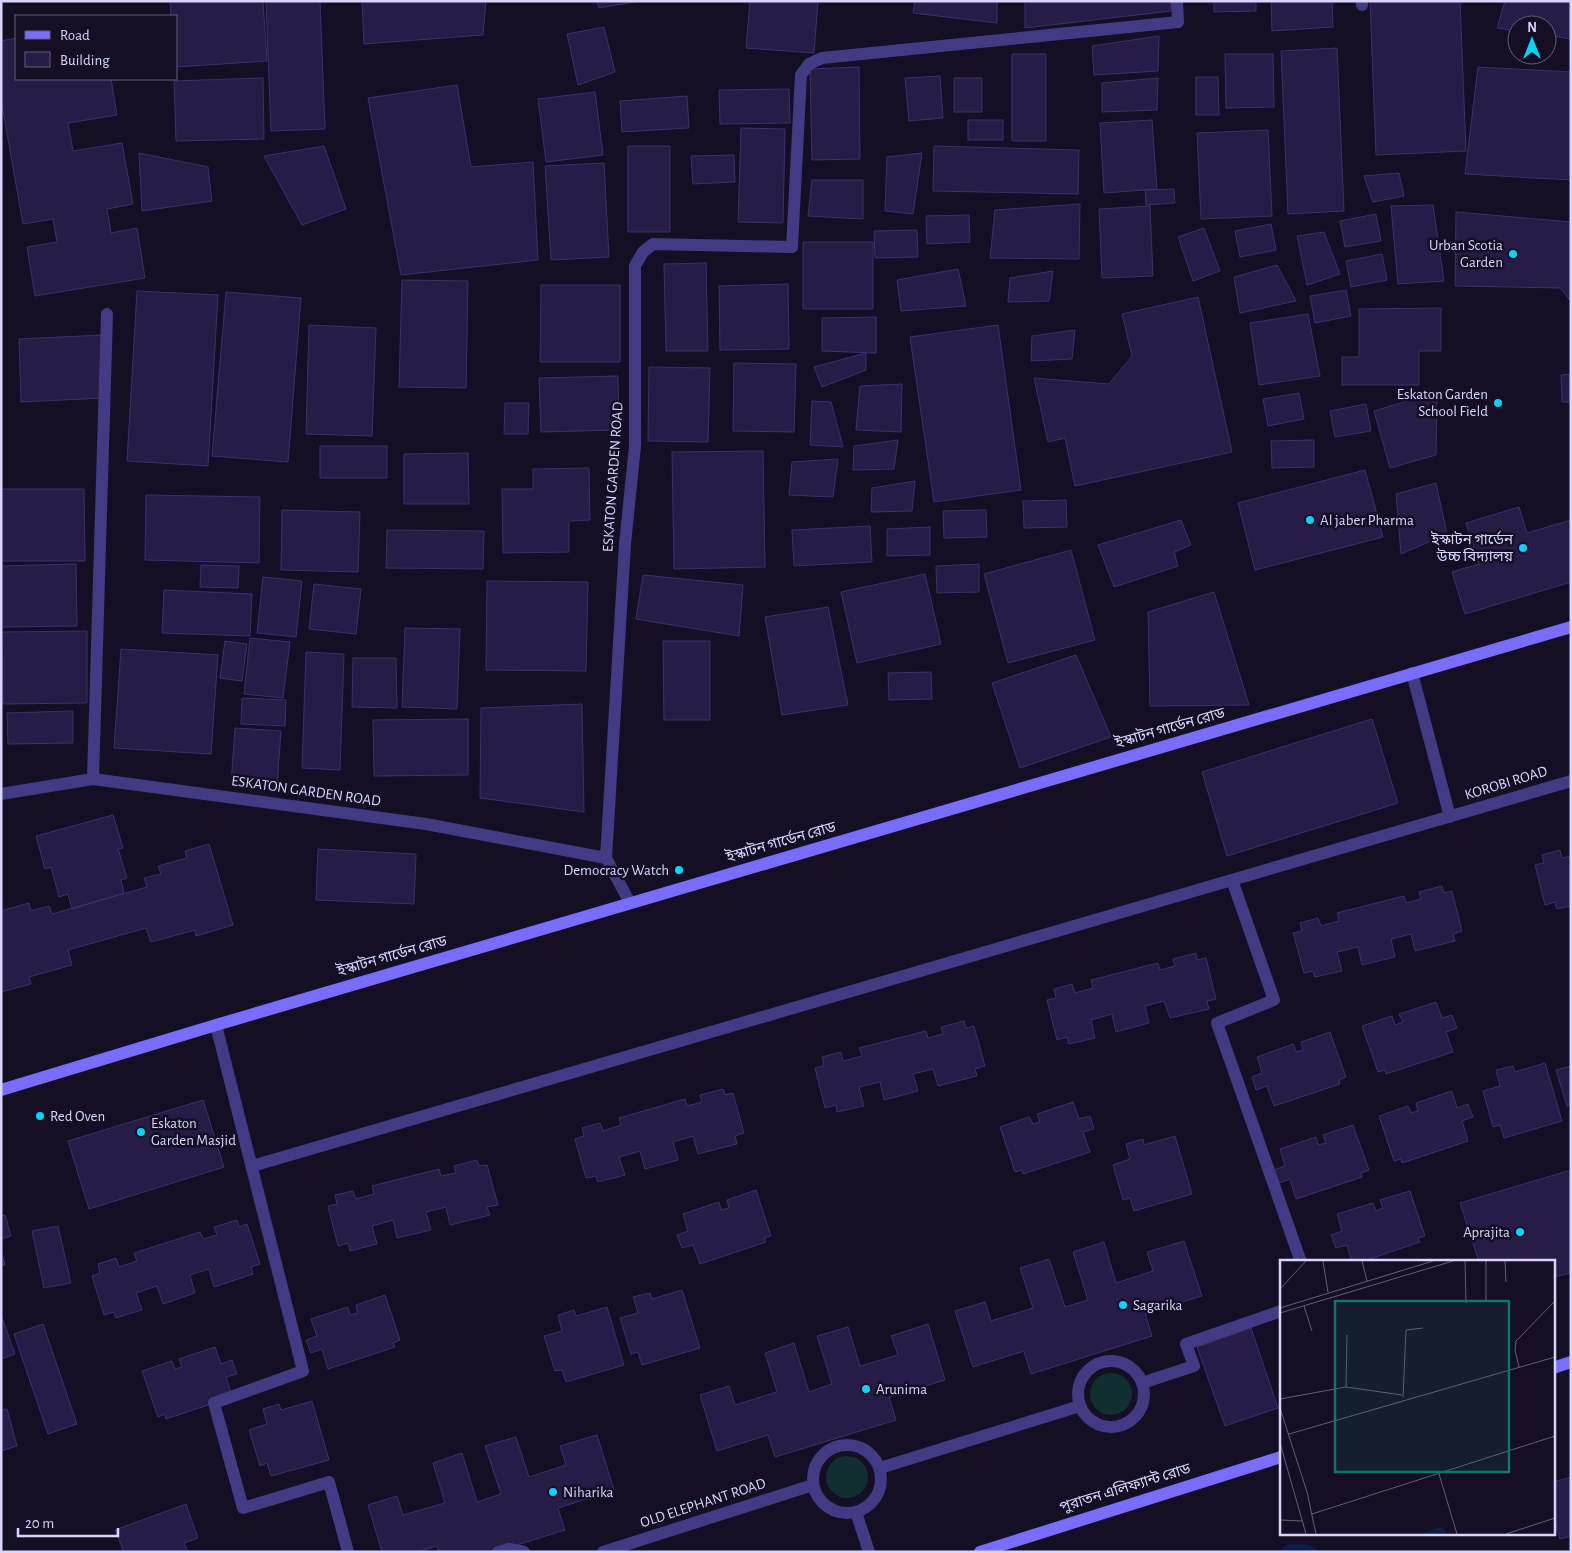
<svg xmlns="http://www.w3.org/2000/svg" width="1572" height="1553" viewBox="0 0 1572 1553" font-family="'Alegreya Sans','Noto Sans Bengali',sans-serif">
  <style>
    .green { fill: #122e2f }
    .water { fill: #0d1f46 }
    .building { fill: #261c45; stroke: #3f2e71 }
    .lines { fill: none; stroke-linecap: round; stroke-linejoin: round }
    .lane { stroke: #423b83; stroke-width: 12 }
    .street { stroke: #423b83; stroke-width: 12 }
    .secondary { stroke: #786dfc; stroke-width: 12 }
    .poi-dot { fill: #05d3f9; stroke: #140f25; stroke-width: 2 }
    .labels { text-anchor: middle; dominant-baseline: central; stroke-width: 5; stroke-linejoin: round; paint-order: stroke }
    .poi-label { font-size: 15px; fill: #dbd4fe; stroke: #140f25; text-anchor: start }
    .street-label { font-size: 15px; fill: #dbd4fe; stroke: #140f25 }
    .inset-road { fill: none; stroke: #645e7c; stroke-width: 1 }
    .view { fill: #0f766e; fill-opacity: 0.15; stroke: #0f766e; stroke-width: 2.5 }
    .inset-edge { fill: none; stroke: #dbd4fe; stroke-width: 2.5 }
  </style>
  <rect width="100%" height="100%" fill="#140f25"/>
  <!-- green -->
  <path class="green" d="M1090 1394a21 21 0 1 1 42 0a21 21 0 1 1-42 0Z
    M826 1477a21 21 0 1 1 42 0a21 21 0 1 1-42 0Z"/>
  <!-- water -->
  <path class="water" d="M1288,1544h19l14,8h-43z"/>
  <!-- building -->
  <path class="building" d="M170,1h93l4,60 -91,6v-51h-5z
    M266,1h54l5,128 -54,2z
    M362,1h124l-3,34 -119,9z
    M597,1h43l-41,7z
    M750,1h68l-4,52 -68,-5z
    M915,1h82v22l-84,-10z
    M1025,1h146v10l-146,17z
    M1214,1h42v10l-42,1z
    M1271,1h61l1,26 -61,4z
    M1370,1h90l6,150 -90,4z
    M1505,1h66v38l-24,-4v-10h-30v6l-20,-3z
    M604,27l11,45 -37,13 -11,-51z
    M1159,36l-1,35 -64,4 -2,-29z
    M16,38v41h95l6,36 -49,8 5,28 49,-8 11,61 -26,5 4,24 26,-5 8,50 -110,18 -8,-49 30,-5 -4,-23 -30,5 -22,-125v-58z
    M1337,48l7,163 -56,3 -7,-163z
    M1012,54h34v87h-34z
    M1225,54h48l1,53 -48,1z
    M859,67l1,92 -48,1 -2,-91z
    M1478,67l93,5v108l-106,-6z
    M940,76l3,42 -34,3 -4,-43z
    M1196,77h22l1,38h-23z
    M263,78l1,61 -88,2 -2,-60z
    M954,78h28v34h-28z
    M1158,78l-1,32 -55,2v-29z
    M457,85l14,82 62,-5 5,98 -137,15 -33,-177z
    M789,89l1,34 -70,1 -1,-34z
    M595,92l8,63 -57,7 -8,-63z
    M687,96l2,32 -67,4 -2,-31z
    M968,120h35v20h-35z
    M1152,120l5,69 -53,4 -4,-70z
    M741,128l44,1 -2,94 -45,-1z
    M1268,130l4,86 -71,3 -4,-86z
    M324,146l22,63 -44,16 -38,-69z
    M628,146h42v86h-42z
    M934,146l145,4 -1,44 -145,-3z
    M139,153l69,14 4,34 -70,10z
    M922,153l-9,61 -28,-3 2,-54z
    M734,155l1,27 -42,2 -2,-28z
    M604,163l5,94 -58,3 -6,-94z
    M1399,173l5,23 -31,6 -9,-26z
    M812,180h51v39l-55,-3z
    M1174,189l1,14 -29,2 -1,-15z
    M1080,204l-1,55 -89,-1 5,-48z
    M1433,205l11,76 -46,3 -7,-78z
    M1150,206l3,70 -51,2 -3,-69z
    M1456,212l115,10v80l-10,-14 -106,-2z
    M1376,214l5,27 -36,6 -5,-26z
    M969,215l1,27 -43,2 -1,-28z
    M1271,224l5,26 -36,7 -5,-26z
    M1204,228l16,43 -27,10 -15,-44z
    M917,230l1,27 -43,1 -1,-27z
    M1324,232l16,42 -33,11 -10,-49z
    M803,242h70v67h-70z
    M1382,254l5,26 -36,7 -5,-26z
    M706,263l2,88h-42l-2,-87z
    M1277,265l19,36 -56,12 -6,-36z
    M958,269l8,37 -65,5 -4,-31z
    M1053,271l-4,30 -41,1 2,-24z
    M402,280l66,1 -2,107 -67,-1z
    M788,284l1,65 -69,1 -1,-64z
    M541,285h79v77h-80z
    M1346,290l5,26 -36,7 -5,-27z
    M137,291l81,4 -10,171 -81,-5z
    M226,292l75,6 -13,164 -76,-6z
    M1198,297l34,155 -157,34 -10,-48 -17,4 -14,-64 75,6 23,-28 -10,-42z
    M1441,308v43h-22v34h-77v-28h17v-48z
    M1308,314l12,62 -61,9 -9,-62z
    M876,317v36l-54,-2v-33z
    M309,325l67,3 -4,108 -66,-2z
    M998,325l23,165 -87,12 -24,-165z
    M1075,330l-3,29 -41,2 1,-25z
    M102,335l2,63 -83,4 -2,-63z
    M866,353v17l-44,17 -8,-20z
    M734,363l62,1 -2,68 -61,-1z
    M649,367l61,1 -2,74 -60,-1z
    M1571,374v28h-9l-1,-27z
    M618,376l1,54 -78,2 -2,-54z
    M902,384l-1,48 -45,-2 4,-44z
    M1437,392l-1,63 -46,13 -16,-57z
    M1299,393l5,26 -36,7 -5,-27z
    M812,401l19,1 12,45 -33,-2z
    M505,403h24l-1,31h-24z
    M1366,404l5,27 -36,6 -5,-26z
    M898,440l-4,29 -41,1 1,-24z
    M1314,440v27l-42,1 -1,-27z
    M320,446h67v32h-67z
    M763,451l2,116 -91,2 -2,-117z
    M468,453l1,51h-65v-50z
    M838,459l-5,38 -44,-2 3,-33z
    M589,468l1,52 -21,1v31l-66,1 -1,-64h31v-20z
    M1365,470l18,67 -128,33 -17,-67z
    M915,481l-3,30 -41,1 1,-24z
    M1436,483l11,51 -46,20 -5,-60z
    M1,489h83l1,72h-84z
    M146,495l114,2 -1,66 -114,-3z
    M1066,500l1,27 -43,1 -1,-27z
    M1519,507l8,26 44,-13v62l-106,32 -13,-42 27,-8 -13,-41z
    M282,510l78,2 -2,60 -77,-2z
    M986,510l1,27 -43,1 -1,-27z
    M1181,520l10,25 -17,7 4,14 -64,21 -16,-42z
    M870,526l2,36 -78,4 -2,-36z
    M930,527v28l-43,1v-27z
    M387,530l97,1 -1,38 -97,-1z
    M1071,550l24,90 -87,23 -24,-89z
    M76,564l1,62 -76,1v-61z
    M979,564v28l-42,1 -1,-27z
    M201,565l38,1 -1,22 -38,-1z
    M925,574l16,70 -84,19 -16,-71z
    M643,575l100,10 -4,51 -103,-17z
    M263,577l39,4 -6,56 -39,-4z
    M487,581l101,1 -2,89 -100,-1z
    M314,584l47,5 -5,45 -47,-5z
    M164,590l88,4 -2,42 -88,-3z
    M1214,592l35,113 -99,1 -2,-94z
    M828,607l20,98 -66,10 -17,-98z
    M405,628l55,1 -3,80 -55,-2z
    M87,631v72l-84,1 -1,-72z
    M250,638l40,4 -7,56 -39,-4z
    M225,641l22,3 -5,37 -22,-3z
    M663,641h47v79h-46z
    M121,649l97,6 -7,99 -97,-6z
    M306,652l38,2 -4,116 -38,-2z
    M1076,655l35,82 -91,31 -28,-85z
    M353,658h43l1,50 -45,-1z
    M931,672l1,27 -43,1 -1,-27z
    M242,698l44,2 -1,26 -44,-2z
    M582,704l2,108 -104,-14 1,-90z
    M73,711v32l-65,1 -1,-31z
    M468,719v56l-94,1 -1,-56z
    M1372,719l26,84 -171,53 -25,-84z
    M235,728l46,3 -4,56 -46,-2z
    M113,815l10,33 -5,1 9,29 -6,2 3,13 -52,16 -4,-15 -9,3 -8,-30 -6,2 -9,-33z
    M209,844l24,81 -37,11 -1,-6 -44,12 -5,-14 -78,22 4,15 -43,12 2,7 -30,8v-81l28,-8 2,8 18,-5 3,8 95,-27 -3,-9 17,-4 -3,-8 29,-8 -2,-7z
    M318,849l98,5 -2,50 -98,-4z
    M1560,850l2,8 9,-2v50l-14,3 -2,-7 -10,3 -10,-40 9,-2 -2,-8z
    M1442,886l2,7 8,-2 10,40 -9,3 2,7 -40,10 -4,-17 -20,5 4,18 -33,8 -4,-18 -21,5 5,19 -27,6 -2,-6 -9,2 -11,-40 9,-2 -2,-8 18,-5 3,8 18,-5 -2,-8 67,-17 2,7 15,-4 -2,-7z
    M1196,953l1,7 9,-2 10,41 -9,2 2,8 -39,9 -6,-17 -19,5 4,17 -33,9 -4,-18 -21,6 4,18 -26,6 -2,-7 -10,3 -10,-40 9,-2 -2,-9 18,-5 3,9 18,-5 -2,-8 67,-17 2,7 15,-4 -2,-7z
    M1436,1002l6,16 10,-3 5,13 -11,4 7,20 -67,22 -1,-4 -7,2 -16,-46 30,-10 3,9 8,-3 -4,-8z
    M964,1021l2,7 8,-2 11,40 -10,3 2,7 -39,10 -5,-17 -20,5 5,17 -34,9 -4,-18 -21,5 5,19 -27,6 -1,-7 -11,3 -10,-40 9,-2 -2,-9 19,-5 2,9 19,-5 -3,-8 67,-17 2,7 15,-4 -2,-7z
    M1330,1032l16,45 -7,3 1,4 -66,22 -7,-20 -11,4 -4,-13 10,-4 -5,-16 36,-13 3,8 7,-2 -2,-8z
    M1545,1063l17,58 -58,17 -4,-13 -7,2 -10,-36 17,-5 -4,-16 17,-4 2,6z
    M1571,1066v39l-4,1 -11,-36z
    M723,1089l2,6 8,-2 11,40 -9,3 2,8 -39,10 -5,-18 -20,6 5,18 -33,9 -5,-18 -21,6 6,18 -27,7 -2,-6 -10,2 -11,-39 9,-3 -2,-8 18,-5 3,8 18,-6 -2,-7 66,-19 2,7 15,-4 -2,-7z
    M1452,1091l5,17 11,-4 5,13 -11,4 6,20 -66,22 -1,-4 -7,2 -15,-45 29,-10 3,7 7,-2 -2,-8z
    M203,1100l21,67 -135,42 -21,-68z
    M1073,1102l6,17 11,-3 4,13 -11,3 7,20 -67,22 -1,-4 -7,2 -15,-45 29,-10 4,7 7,-2 -3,-8z
    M1353,1125l16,45 -8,3 1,4 -66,22 -6,-20 -11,4 -5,-13 11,-4 -5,-17 36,-12 2,8 8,-2 -3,-8z
    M1175,1136l17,58 -58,17 -4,-13 -7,2 -10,-35 17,-6 -4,-15 17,-5 1,6z
    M477,1160l2,6 8,-1 11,40 -11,2 3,8 -40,10 -4,-18 -20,5 5,18 -34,8 -4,-18 -21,6 5,18 -27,7 -2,-8 -10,3 -10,-40 9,-2 -2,-9 18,-4 3,8 18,-5 -2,-8 67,-17 2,7 15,-3 -2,-7z
    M1571,1170v103l-18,4v-15h-74l-19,-59z
    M756,1190l15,46 -7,2 2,4 -66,22 -7,-19 -11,3 -5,-13 11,-4 -5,-17 36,-12 2,8 8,-2 -2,-8z
    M1410,1191l15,45 -7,2 2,4 -59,20h-9l-5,-17 -11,3 -5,-13 11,-4 -5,-17 36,-11 3,8 7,-3 -3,-8z
    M5,1215l6,21 -10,3v-23z
    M237,1220l2,7 8,-3 13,40 -9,3 2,7 -39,13 -5,-18 -19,6 5,18 -32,11 -6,-18 -21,7 6,17 -26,8 -2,-6 -10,3 -12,-39 8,-3 -2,-9 18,-6 3,9 18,-6 -3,-8 66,-21 3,7 14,-4 -3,-8z
    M58,1226l13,57 -27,5 -12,-57z
    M1184,1241l18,55 -57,17 7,23 -121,38 -7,-23 -51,16 -18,-56 30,-9 6,19 42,-13 -13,-40 29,-9 16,48 23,-7 -15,-48 31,-10 12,41 37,-12 -6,-19z
    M1,1251l4,14 -4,1z
    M682,1290l18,58 -58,17 -4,-13 -7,2 -11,-36 18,-5 -5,-16 17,-4 2,6z
    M385,1295l15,45 -7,3 2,4 -67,22 -6,-20 -11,4 -5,-13 11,-4 -6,-17 37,-12 2,8 8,-2 -2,-8z
    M607,1307l17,58 -58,17 -4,-12 -7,1 -11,-35 18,-5 -4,-16 16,-5 2,6z
    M1,1315l14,39 -14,5z
    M43,1324l34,100 -29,10 -34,-100z
    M928,1324l17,56 -56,17 7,23 -121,37 -7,-22 -51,16 -17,-56 29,-9 6,19 42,-13 -12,-39 29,-10 15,49 23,-8 -15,-48 31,-9 12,39 38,-11 -7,-19z
    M1251,1328l27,80 -53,18 -28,-79z
    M215,1347l6,17 11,-4 5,14 -11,3 6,20 -66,22 -1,-5 -7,3 -16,-46 30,-10 3,8 7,-2 -3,-8z
    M312,1401l17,59 -58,16 -4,-13 -7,3 -11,-36 18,-6 -4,-15 16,-5 2,6z
    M7,1409l10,37 -16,5v-41z
    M597,1435l17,55 -56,18 7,22 -70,22h-56l-2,-6 -20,6h-35l-14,-47 29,-9 6,19 42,-12 -12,-40 29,-10 15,49 24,-8 -16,-48 31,-9 13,40 37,-12 -6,-19z
    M1571,1477v59l-11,3 -7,-25v-32z
    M186,1504l12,34 -14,5 4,9h-64l-9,-22z"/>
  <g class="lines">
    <!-- lane -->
    <path class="lane" d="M792,247l9,-172 8,-11 13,-6 356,-36
      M1412,673l38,144
      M1232,880l42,120 -57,23 84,239
      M216,1025l87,346 -89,32 29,105 86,-26 19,70
      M252,1166l1319,-385
      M1078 1394a33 33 0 1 1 66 0a33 33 0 1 1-66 0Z
      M1142,1383l52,-17 -8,-22 95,-33
      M813 1479a34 34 0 1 1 68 0a34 34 0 1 1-68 0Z
      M880,1468l200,-62
      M856,1512l13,40
      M498,1552l11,-3 15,3
      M603,1552l210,-67"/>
    <!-- street -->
    <path class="street" d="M1177,1l1,21
      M1362,1v4
      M93,779l14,-465
      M1,794l92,-15 333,45 180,34
      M630,903l-24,-45 19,-314 10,-98v-180l8,-14 10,-8 139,3"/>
    <!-- secondary -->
    <path class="secondary" d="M1,1090l215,-65 1355,-398
      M1553,1368l18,-6
      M980,1552l301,-95"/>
  </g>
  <!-- markers -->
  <g class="poi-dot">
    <circle cx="1513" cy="254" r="5"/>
    <circle cx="1498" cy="403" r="5"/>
    <circle cx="1310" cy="520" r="5"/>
    <circle cx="1523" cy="548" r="5"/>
    <circle cx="679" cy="870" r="5"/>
    <circle cx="40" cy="1116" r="5"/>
    <circle cx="141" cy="1132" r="5"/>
    <circle cx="1520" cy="1232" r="5"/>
    <circle cx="1123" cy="1305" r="5"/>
    <circle cx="866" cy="1389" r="5"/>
    <circle cx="553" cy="1492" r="5"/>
  </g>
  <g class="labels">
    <!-- poi labels -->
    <g class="poi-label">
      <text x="1503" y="245" text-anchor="end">Urban Scotia<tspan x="1503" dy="17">Garden</tspan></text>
      <text x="1488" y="394" text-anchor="end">Eskaton Garden<tspan x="1488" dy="17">School Field</tspan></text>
      <text x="1320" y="520">Al jaber Pharma</text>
      <text x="1513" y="539" text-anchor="end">ইস্কাটন গার্ডেন<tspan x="1513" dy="17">উচ্চ বিদ্যালয়</tspan></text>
      <text x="669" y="870" text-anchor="end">Democracy Watch</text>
      <text x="50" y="1116">Red Oven</text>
      <text x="151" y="1123">Eskaton<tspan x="151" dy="17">Garden Masjid</tspan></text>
      <text x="1510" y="1232" text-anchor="end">Aprajita</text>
      <text x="1133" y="1305">Sagarika</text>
      <text x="876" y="1389">Arunima</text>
      <text x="563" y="1492">Niharika</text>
    </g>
    <!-- street labels -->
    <g class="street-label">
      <text transform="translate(613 477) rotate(-86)">ESKATON GARDEN ROAD</text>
      <text transform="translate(1170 728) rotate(-16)">ইস্কাটন গার্ডেন রোড</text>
      <text transform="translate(1506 783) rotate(-17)">KOROBI ROAD</text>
      <text transform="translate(306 791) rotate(8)">ESKATON GARDEN ROAD</text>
      <text transform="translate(781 842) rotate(-16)">ইস্কাটন গার্ডেন রোড</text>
      <text transform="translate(392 956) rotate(-16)">ইস্কাটন গার্ডেন রোড</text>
      <text transform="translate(1125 1488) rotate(-17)">পুরাতন এলিফ্যান্ট রোড</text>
      <text transform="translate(703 1503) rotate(-18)">OLD ELEPHANT ROAD</text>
    </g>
  </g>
  <!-- overview -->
  <g transform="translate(1280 1260)">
    <rect width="275" height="275" fill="#140f25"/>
    <path d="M157,268h7l3,6h-27z" fill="#0d1f46"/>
    <path class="inset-road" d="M43,1l5,31M82,1l5,20M185,1l1,42M206,1v40M225,1l1,21M0,29l26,-28M24,46l8,25M0,48l153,-47M0,53l173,-52M239,107l-4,-17 1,-9 39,-40M66,127l1,-52M123,137l3,-67 17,-2M0,139l66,-12 56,8M0,148l27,84 9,42M9,174l266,-77M0,183l26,91M159,214l18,60M32,254l243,-78M0,260l23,1M226,274l49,-16"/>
    <path class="view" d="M55,41h174v171h-174z"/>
    <rect width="275" height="275" class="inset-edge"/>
  </g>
  <!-- border -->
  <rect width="1572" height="1553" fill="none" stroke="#dbd4fe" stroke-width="5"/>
  <!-- legend -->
  <rect x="15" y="15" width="162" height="65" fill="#140f25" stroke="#645e7c"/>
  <rect x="25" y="31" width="25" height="8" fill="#786dfc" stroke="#645e7c"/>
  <text x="60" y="40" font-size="15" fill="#dbd4fe">Road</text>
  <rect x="25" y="52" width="25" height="15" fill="#261c45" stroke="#645e7c"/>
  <text x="60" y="65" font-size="15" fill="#dbd4fe">Building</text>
  <!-- north arrow -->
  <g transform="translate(1532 40)"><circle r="24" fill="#140f25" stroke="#645e7c"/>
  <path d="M0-4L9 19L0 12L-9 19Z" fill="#05d3f9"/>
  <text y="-8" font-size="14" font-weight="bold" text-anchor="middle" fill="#dbd4fe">N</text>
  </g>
  <!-- scale -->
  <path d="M18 1528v8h100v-8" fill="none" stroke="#dbd4fe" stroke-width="2.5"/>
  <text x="25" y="1528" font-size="15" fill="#dbd4fe" stroke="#140f25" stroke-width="4" paint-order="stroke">20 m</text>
</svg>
